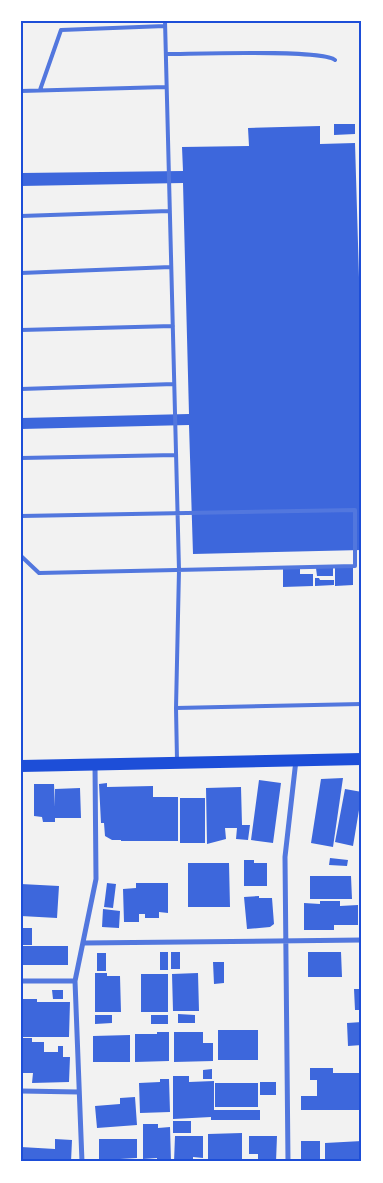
<svg xmlns="http://www.w3.org/2000/svg" width="383" height="1183" viewBox="0 0 383 1183" font-family="'Noto Sans',sans-serif">
  <style>
    .building { fill: #3d67dc }
    .lines { fill: none; stroke-linecap: round; stroke-linejoin: round }
    .service { stroke: #5277de; stroke-width: 4 }
    .minor { stroke: #5277de; stroke-width: 5 }
    .primary { stroke: #1d4ed8; stroke-width: 12 }
    .neatline { fill: none; stroke: #1d4ed8; stroke-width: 2 }
  </style>
  <rect width="100%" height="100%" fill="#f2f2f2"/>
  <!-- building -->
  <path class="building" d="M334,124h21v10l-21,1z
    M320,126v18l35,-1 7,235v172l-169,4 -4,-129 -168,4v-11l168,-4 -6,-231 -162,3v-13l162,-2 -1,-24 67,-1 -1,-18z
    M333,567v9h-16l-1,-8z
    M335,567h18v18l-18,1z
    M300,568v6h13v12l-30,1v-18z
    M315,578h4l1,2h14v5l-19,1z
    M343,778l-10,69 -22,-4 10,-64z
    M259,780l22,3 -8,60 -22,-3z
    M107,783v4l46,-1v11h25v44h-57v-1h-9l-7,-4 -1,-13h-3l-2,-39z
    M34,784h20l1,23v-18l25,-1 1,30h-26v4h-12l-1,-5 -8,-1z
    M241,787l1,38h8l-2,15 -12,-1 1,-11h-12l1,11 -19,5 -1,-56z
    M345,789l17,3 -9,54 -18,-4z
    M180,798h25v45h-25z
    M330,858l18,2 -1,6 -18,-1z
    M244,860h10v3h13v23h-23z
    M188,863h41l1,44h-42z
    M359,868h3v51h-3z
    M310,876h41l1,23h-42z
    M107,883l9,1 -3,24 -9,-1z
    M136,883h32v30l-9,-1v6h-14v-4h-6v8h-15l-1,-33 13,-1z
    M21,884l38,2 -2,32 -36,-2z
    M259,896v2h13l2,26 -4,3 -23,2 -3,-32z
    M320,901h20v5l18,-1v20h-24v5h-30v-27l16,1z
    M103,909l17,2 -1,17 -17,-1z
    M21,928h11v17h-11z
    M21,946h47v19h-47z
    M160,952h8v18h-8z
    M171,952h9v17h-9z
    M308,952h33l1,25h-34z
    M97,953h9v18h-9z
    M213,962h11v21l-10,1z
    M95,973h12v3h13l1,36h-26z
    M198,973l1,38h-26l-1,-37z
    M141,974h27v38h-27z
    M359,986h3v30h-2l-1,-6h-4l-1,-21h5z
    M52,990h11v9h-10z
    M23,999h14v3h33l-1,35h-46z
    M178,1014l17,1v8h-17z
    M95,1015h17v8l-17,1z
    M151,1015h17v9h-17z
    M362,1022v23l-14,1 -1,-23z
    M218,1030h40v30h-40z
    M157,1032h12v29l-34,1v-28h22z
    M174,1032h29v11h10v18l-39,1z
    M130,1035v27h-37v-26z
    M21,1038h11v4h12v10h14v-6h5v11h7l-1,25 -37,1 1,-10h-12z
    M310,1068h23v5h29v37h-61v-14h16v-16h-7z
    M212,1069v10h-9v-9z
    M173,1076h16v6l25,-1v29h46v10h-49v-3l-38,2z
    M160,1079h9l1,33 -30,1 -1,-30 21,-1z
    M260,1082h16v13h-16z
    M215,1083h43v24h-43z
    M135,1097l2,28 -40,3 -2,-22 25,-2v-6z
    M173,1121h18v12h-18z
    M143,1124h15v4l12,-1 1,35h-14v-4l-14,1z
    M242,1133v29h-34v-28z
    M175,1136h28v22l-10,-1v5h-19z
    M249,1136h28l-1,26h-18v-8h-9z
    M55,1139l17,1 -1,22h-50v-15l34,2z
    M99,1139h38v19l-17,1h18v3h-39z
    M301,1141h19v18l-19,1z
    M362,1141v21h-37v-19z"/>
  <g class="lines">
    <!-- service -->
    <path class="service" d="M165,21l14,549 -3,138
      M166,54c26,0 155,-5 169,6
      M40,90l21,-60 104,-4
      M21,91l145,-4
      M21,216l148,-5
      M21,273l150,-6
      M21,330l152,-4
      M21,389l153,-5
      M21,458l155,-3
      M21,516l334,-6v56l-316,7 -18,-17
      M177,760l-1,-52 186,-4"/>
    <!-- minor -->
    <path class="minor" d="M84,943l278,-3
      M21,981h54
      M21,1091l58,1
      M82,1162l-7,-181 21,-102 -1,-114
      M288,1162l-3,-305 11,-97"/>
    <!-- primary -->
    <path class="primary" d="M21,766l341,-7"/>
  </g>
  <!-- border -->
  <rect width="383" height="1183" fill="none" stroke="#ffffff" stroke-width="45"/>
  <rect x="22" y="22" width="338" height="1138" class="neatline"/>
</svg>
